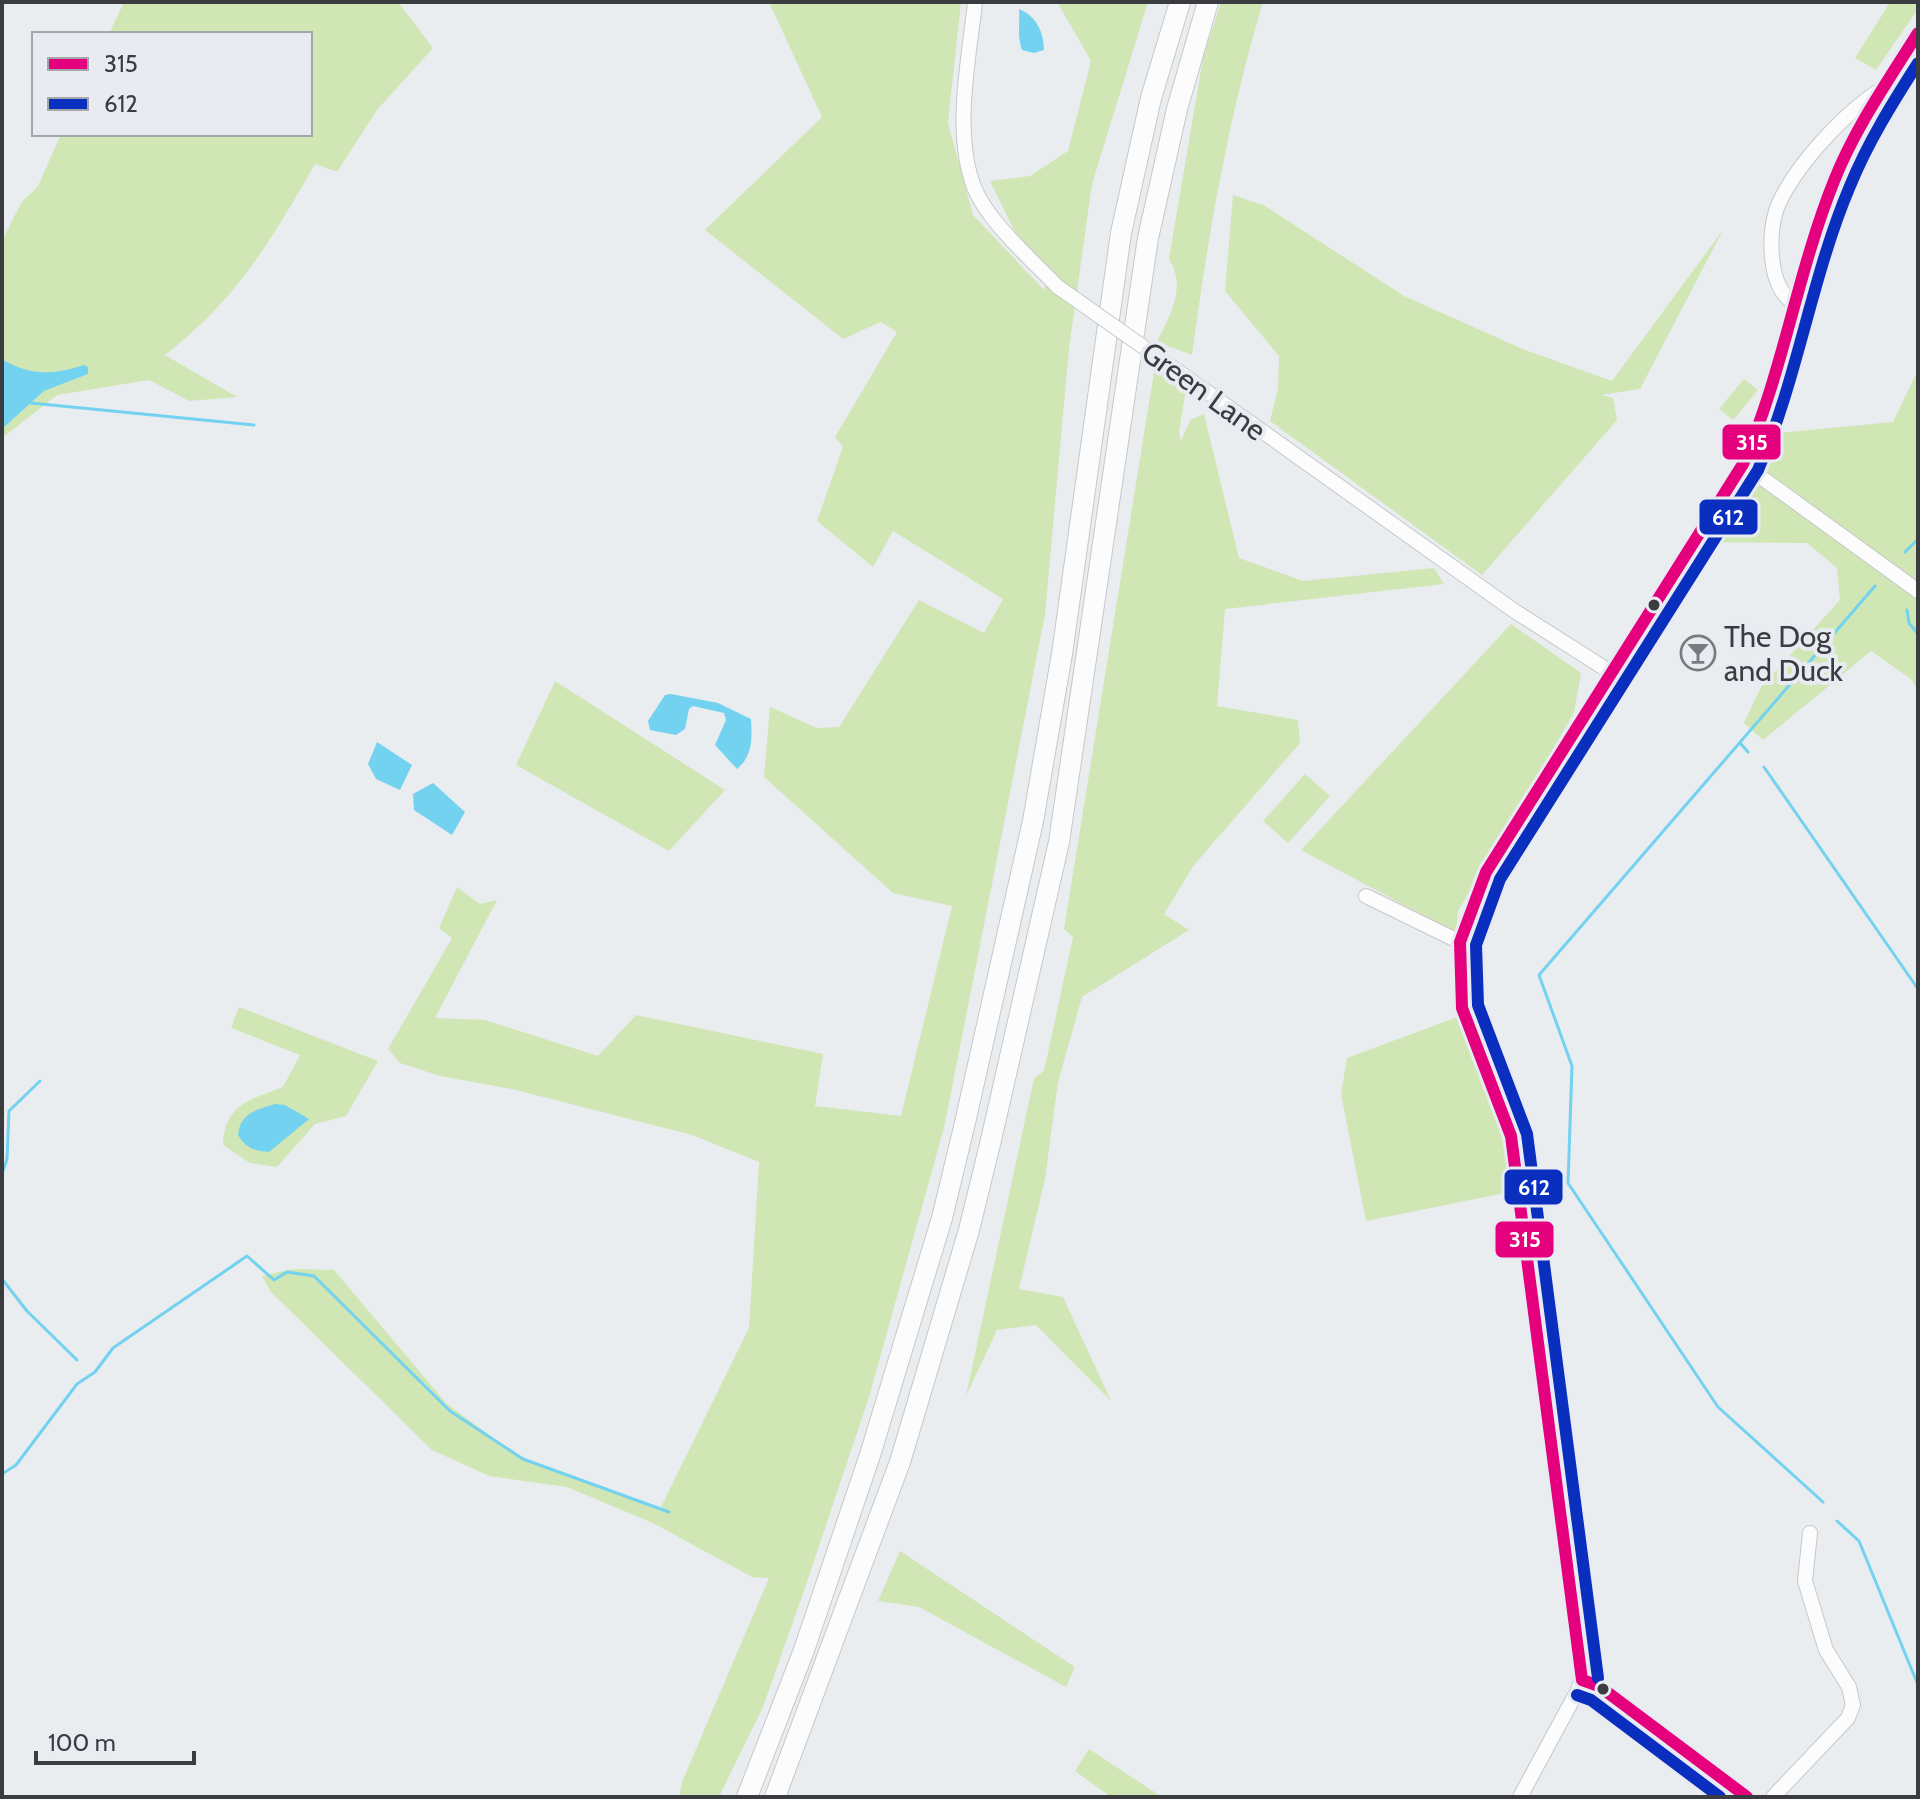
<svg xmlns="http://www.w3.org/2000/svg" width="1920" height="1799" viewBox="0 0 1920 1799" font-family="Cabin,sans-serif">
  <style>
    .green { fill: #d0e6b5 }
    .water { fill: #72d2f0 }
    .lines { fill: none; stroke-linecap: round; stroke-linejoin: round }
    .stream { stroke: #72d2f0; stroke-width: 3 }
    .minor-casing { stroke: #c5c8ca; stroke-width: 16 }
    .highway-casing { stroke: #c5c8ca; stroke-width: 22 }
    .minor { stroke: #fcfcfd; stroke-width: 14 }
    .highway { stroke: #fcfcfd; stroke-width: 20 }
    .minor-bridge-casing { stroke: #c5c8ca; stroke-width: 16; stroke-linecap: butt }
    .minor-bridge { stroke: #fcfcfd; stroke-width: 14 }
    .bus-1-casing { stroke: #e8ecf2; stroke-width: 18 }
    .bus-2-casing { stroke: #e8ecf2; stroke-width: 18 }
    .bus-1 { stroke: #e5007d; stroke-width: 12 }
    .bus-2 { stroke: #0a2ebe; stroke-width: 12 }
    .bus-dot { fill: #3b3c3f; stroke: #e8ecf2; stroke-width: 3 }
    .labels { text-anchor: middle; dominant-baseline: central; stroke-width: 8; stroke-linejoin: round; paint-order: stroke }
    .street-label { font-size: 30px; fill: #3b3c3f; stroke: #e8ecf2 }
    .poi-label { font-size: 30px; fill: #3b3c3f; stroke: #e8ecf2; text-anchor: start }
    .line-badge { stroke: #e8ecf2; stroke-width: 3 }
    .badge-label { font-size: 22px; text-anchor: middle; font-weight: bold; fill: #fff }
  </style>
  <rect width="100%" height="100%" fill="#eaedf0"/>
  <!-- green -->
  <path class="green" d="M124,2h274l35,46 -56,62 -40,62 -22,-8c-45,78 -77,134 -150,191l72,42 -48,4 -40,-21 -92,15 -55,43v-9l42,-38 44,-17v-7l-4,-2c-29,10 -55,12 -82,-6v-118l19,-38 17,-17 23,-52h249v-100h-201z
    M769,2h192l-13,121 25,92 71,75 6,-21 -34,-35 -26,-53 40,-5 38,-25 23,-90 -34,-59h91l-56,182 -23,164 -24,267 -101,513 -75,269 -63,188 -43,122 -44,90h-40l3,-15 87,-204 -17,-1 -99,-54 -86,-36 -78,-11 -57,-26 -161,-158 -9,-16 30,-7 42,1 112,133 73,54 141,52 89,-181 10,-166 -67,-27 -180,-46 -72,-13 -40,-13 -12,-14 64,-111 -13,-10 18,-41 23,17 17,-4 -62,118 50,2 113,36 38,-41 187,39 -8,52 86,10 51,-210 -59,-13 -129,-116 6,-70 47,21 22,-1 80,-127 65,33 19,-34 -110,-68 -20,36 -56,-46 26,-74 -8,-10 62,-105 -16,-10 -38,17 -138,-109 117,-113z
    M1221,2h42c-35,116 -55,234 -71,353l-35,-13c13,-27 30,-55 12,-83l34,-201z
    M1890,2h28v7l-42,61 -21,-12z
    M1233,195l32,11 139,90 121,54 87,31 111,-151 -83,159 -39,6 12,3 4,22 -135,155 -212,-154 8,-33 1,-32 -54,-65z
    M1155,366l31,23 -7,43 2,9 9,-21 14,-6 35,144 64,23 131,-13 10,16 -219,25 -8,97 81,14 2,23 -106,122 -30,49 25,16 -107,67 -24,85 -13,97 -26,110 44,8 48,104 -75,-76 -39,5 -31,66 68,-318 10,-7 29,-134 -9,-8z
    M1918,370v320l-7,-11 -40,-28 -108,89 -19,-17 17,-36 79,-87 -3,-32 -30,-25 -115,-1 65,-107 136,-13z
    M1744,379l14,11 -25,30 -14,-11z
    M1511,624l70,49 -7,40 -116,198 -2,22 -155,-83z
    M555,681l170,109 -56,61 -153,-86z
    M1305,774l25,22 -42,47 -25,-22z
    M239,1007l139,54 -32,55 -31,8 -38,43 -27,-4 -27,-18c1,-41 28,-45 60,-58l17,-32 -69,-27z
    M1460,1016l43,121 7,55 -144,29 -25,-127 6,-36z
    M900,1551l175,116 -9,20 -147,-80 -41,-6z
    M1089,1749l73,48h-51l-36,-26z"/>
  <!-- water -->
  <path class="water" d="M1019,9c17,7 25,23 25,41l-10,3 -12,-3c-5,-14 -2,-27 -3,-41z
    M2,359c27,17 52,16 82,6l4,2v7l-44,17 -42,38z
    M671,694l47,9 33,16c1,19 2,37 -14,50l-22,-24 11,-25 -2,-7 -31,-7 -4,3 -4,20 -9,6 -26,-5 -2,-9 17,-26z
    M377,742l35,23 -12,25 -24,-11 -8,-15z
    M433,783l32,29 -13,23 -38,-25 -1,-16z
    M275,1104l10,1 24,14 -40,33c-15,-1 -23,-4 -31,-17 2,-22 18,-25 37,-31z"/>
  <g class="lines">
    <!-- stream -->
    <path class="stream" d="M31,403l223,22
      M1905,552l13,-13
      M1907,610l2,13 9,11
      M1625,673l35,-57
      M1741,744l7,8
      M1764,767l154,222
      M1544,813l76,-131
      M2,1174l5,-15 2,-48 31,-30
      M2,1279l25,32 50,49
      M2,1474l14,-9 61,-81 18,-12 18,-24 134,-92 27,24 13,-8 27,4 136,135 73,48 146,53
      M1823,1502l-105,-95 -150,-224 4,-117 -33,-91 336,-389
      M1837,1521l22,20 59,144"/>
    <!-- minor casing -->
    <g class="minor-casing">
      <path id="minor" d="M975,2c-6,57 -22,130 -1,185 14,35 58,73 84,100
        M1797,306c-14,-10 -19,-19 -23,-35 -4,-21 -4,-48 5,-68 18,-39 66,-91 103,-114
        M1179,372l334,238 99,63
        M1743,464l175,127
        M1366,896l94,46
        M1582,1680l17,6 148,111
        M1520,1797l59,-109 4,-19 -72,-533 -49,-128 -2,-66 26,-70 257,-408c44,-89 54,-191 91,-283 22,-52 54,-101 84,-148
        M1773,1797l75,-79 5,-13 -4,-18 -23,-37 -21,-69 5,-48"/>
    </g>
    <!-- highway casing -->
    <g class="highway-casing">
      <path id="highway" d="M747,1797l57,-147 66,-195 72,-237 22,-91 69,-306 29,-167 59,-421 30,-135 29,-96
        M775,1797l125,-335 69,-232 22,-90 68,-298 89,-604 29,-129 31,-107"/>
    </g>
    <!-- minor -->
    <use href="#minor" class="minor"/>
    <!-- highway -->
    <use href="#highway" class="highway"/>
    <!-- minor-bridge casing -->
    <g class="minor-bridge-casing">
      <path id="minor-bridge" d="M1058,287l121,85"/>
    </g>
    <!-- minor-bridge -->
    <use href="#minor-bridge" class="minor-bridge"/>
    <!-- bus-1 casing -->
    <g class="bus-1-casing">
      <path id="bus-1" d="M1582,1680l-71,-544 -49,-128 -2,-66 26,-70 257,-408c40,-91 54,-191 91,-283 21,-53 54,-100 84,-148
        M1582,1680l17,6 148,111"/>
    </g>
    <!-- bus-2 casing -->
    <g class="bus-2-casing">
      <path id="bus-2" d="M1598,1678l-71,-544 -49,-129 -2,-60 24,-66 258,-409c40,-92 53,-192 92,-284 18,-44 43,-84 68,-123
        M1577,1695l14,5 129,97"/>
    </g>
    <!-- bus-1 -->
    <use href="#bus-1" class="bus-1"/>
    <!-- bus-2 -->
    <use href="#bus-2" class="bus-2"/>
  </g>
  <!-- icons -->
  <defs>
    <g id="bar-ring" transform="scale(1.8)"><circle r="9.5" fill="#e8ecf2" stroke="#787a7d" stroke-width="1.5"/><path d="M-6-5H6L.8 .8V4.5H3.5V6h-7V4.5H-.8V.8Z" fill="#787a7d"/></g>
  </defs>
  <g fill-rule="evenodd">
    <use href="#bar-ring" x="1698" y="653"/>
  </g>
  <!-- markers -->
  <g class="bus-dot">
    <circle cx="1654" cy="605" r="7"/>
    <circle cx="1603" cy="1689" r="7"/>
  </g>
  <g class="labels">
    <!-- street labels -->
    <g class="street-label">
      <text transform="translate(1204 391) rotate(36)">Green Lane</text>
    </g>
    <!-- poi labels -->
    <g class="poi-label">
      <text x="1724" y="636">The Dog<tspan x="1724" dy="34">and Duck</tspan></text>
    </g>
  </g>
  <g class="line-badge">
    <rect x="1721" y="423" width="61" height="38" rx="8" fill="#e5007d"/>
    <rect x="1698" y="498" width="61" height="38" rx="8" fill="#0a2ebe"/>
    <rect x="1503" y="1168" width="61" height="38" rx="8" fill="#0a2ebe"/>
    <rect x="1494" y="1220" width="61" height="39" rx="8" fill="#e5007d"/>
  </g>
  <g class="badge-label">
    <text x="1752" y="450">315</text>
    <text x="1728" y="525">612</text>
    <text x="1534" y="1195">612</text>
    <text x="1525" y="1247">315</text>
  </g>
  <!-- border -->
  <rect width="1920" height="1799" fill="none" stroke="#3b3c3f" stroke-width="8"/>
  <!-- legend -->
  <rect x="32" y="32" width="280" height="104" fill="#e8ecf2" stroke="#a3a6aa" stroke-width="2"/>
  <rect x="48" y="58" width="40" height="12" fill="#e5007d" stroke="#a3a6aa" stroke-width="2"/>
  <text x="104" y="72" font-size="24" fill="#3b3c3f">315</text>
  <rect x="48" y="98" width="40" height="12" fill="#0a2ebe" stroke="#a3a6aa" stroke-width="2"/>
  <text x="104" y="112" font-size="24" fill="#3b3c3f">612</text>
  <!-- scale -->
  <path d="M36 1751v12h158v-12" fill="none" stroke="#3b3c3f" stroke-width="4"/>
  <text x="48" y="1751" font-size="24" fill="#3b3c3f" stroke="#e8ecf2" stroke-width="6" paint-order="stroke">100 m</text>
</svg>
